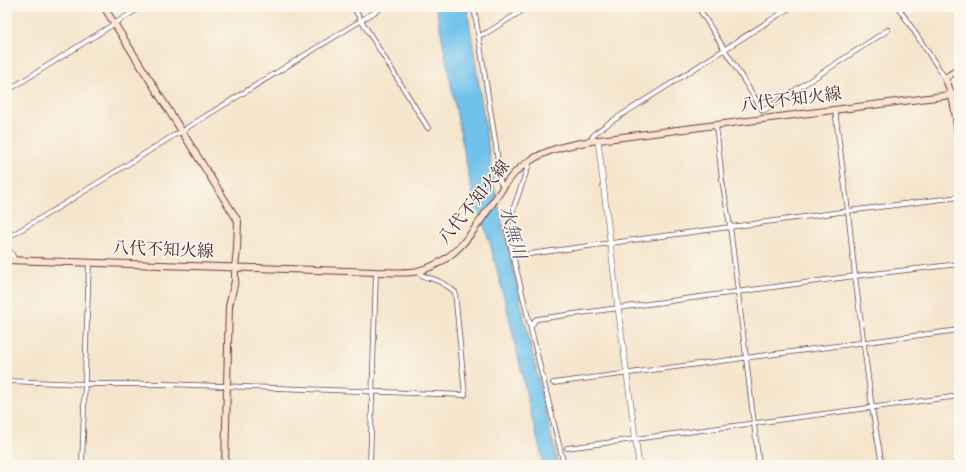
<svg xmlns="http://www.w3.org/2000/svg" width="966" height="472" viewBox="0 0 966 472" font-family="'Sorts Mill Goudy','Noto Serif JP',serif">
  <style>
    .water { fill: #70c2ec; stroke: #5d708c }
    .lines { fill: none; stroke-linecap: round; stroke-linejoin: round }
    .minor-casing { stroke: #643d43; stroke-width: 5.5 }
    .tertiary-casing { stroke: #643d43; stroke-width: 6 }
    .secondary-casing { stroke: #643d43; stroke-width: 8 }
    .minor { stroke: #fff; stroke-width: 4 }
    .tertiary { stroke: #fff; stroke-width: 5 }
    .secondary { stroke: #fde4d1; stroke-width: 6 }
    .labels { text-anchor: middle; dominant-baseline: central; stroke-width: 3.5; stroke-linejoin: round; paint-order: stroke }
    .street-label { font-size: 17px; fill: #4a1f2b; stroke: #fbf7ec }
    .water-label { font-size: 18px; font-style: italic; fill: #555065; stroke: #fbf7ec }
  </style>
  <rect width="100%" height="100%" fill="#fbf7ec"/>
  <filter id="ink" filterUnits="userSpaceOnUse"><feTurbulence type="fractalNoise" baseFrequency=".025" numOctaves="2"/><feDisplacementMap in="SourceGraphic" scale="8" xChannelSelector="R" yChannelSelector="G"/><feConvolveMatrix kernelMatrix="1 2 1 2 8 2 1 2 1" color-interpolation-filters="sRGB"/></filter>
  <filter id="wash" filterUnits="userSpaceOnUse"><feTurbulence type="fractalNoise" baseFrequency=".012" numOctaves="4" result="noise"/><feDisplacementMap in="SourceGraphic" scale="16" xChannelSelector="R" yChannelSelector="G"/><feGaussianBlur stdDeviation="0.9" result="paint"/><feColorMatrix in="noise" values="0 0 0 0 0 0 0 0 0 0 0 0 0 0 0 0 0 1.4 0 .05"/><feComposite in="paint" operator="in"/></filter>
  <g filter="url(#wash)">
    <rect width="100%" height="100%" fill="#f5e5cc"/>
    <!-- water -->
    <path class="water" d="M436,7h31l28,183 63,275h-14l-14,-55 -21,-94 -19,-73 -6,-18 -10,-23z"/>
  </g>
  <g filter="url(#ink)">
    <g class="lines">
      <!-- minor casing -->
      <g class="minor-casing">
        <path id="minor" d="M353,7l75,121
          M474,7l22,139 3,26c-1,6 1,10 4,15
          M698,7l65,104 125,-81
          M898,7l47,71
          M479,36l9,-4 40,-25
          M7,91l134,-84
          M835,110l13,101 7,65 17,132 10,57
          M716,125l6,55 8,46 29,239
          M591,141c2,-10 12,-12 18,-18l182,-116
          M528,162l1,2 -22,63v4l57,234
          M7,238l57,-34 112,-70 7,-2 5,-5 195,-120
          M7,246l8,14
          M522,255l326,-44 111,-14
          M531,327l4,-7 2,-1 318,-43 104,-12
          M7,381l78,3h82l298,11 -10,-103c-5,-4 -10,-8 -17,-11 -7,-4 -15,-2 -20,-10
          M553,383l406,-53
          M567,448l392,-52
          M82,465l7,-203
          M370,465l6,-193
          M952,465l7,-1"/>
      </g>
      <!-- tertiary casing -->
      <g class="tertiary-casing">
        <path id="tertiary" d="M598,140l20,168 21,157"/>
      </g>
      <!-- secondary casing -->
      <g class="secondary-casing">
        <path id="secondary" d="M104,7l134,214 -1,28 -2,18v14l-6,25 -4,159
          M959,69l-14,9c10,20 11,42 14,64
          M7,260l369,12c14,0 29,2 42,-1 39,-9 57,-43 78,-73 9,-14 18,-27 32,-36 19,-13 41,-17 63,-21l368,-47"/>
      </g>
      <!-- minor -->
      <use href="#minor" class="minor"/>
      <!-- tertiary -->
      <use href="#tertiary" class="tertiary"/>
      <!-- secondary -->
      <use href="#secondary" class="secondary"/>
    </g>
  </g>
  <g class="labels">
    <!-- street labels -->
    <g class="street-label">
      <text transform="translate(791 101) rotate(-7)">八代不知火線</text>
      <text transform="translate(475 203) rotate(-51)">八代不知火線</text>
      <text transform="translate(163 251) rotate(2)">八代不知火線</text>
    </g>
    <!-- water labels -->
    <g class="water-label">
      <text transform="translate(511 233) rotate(74)">水無川</text>
    </g>
  </g>
  <!-- margin -->
  <rect width="966" height="472" fill="none" stroke="#fbf7ec" stroke-width="24"/>
</svg>
